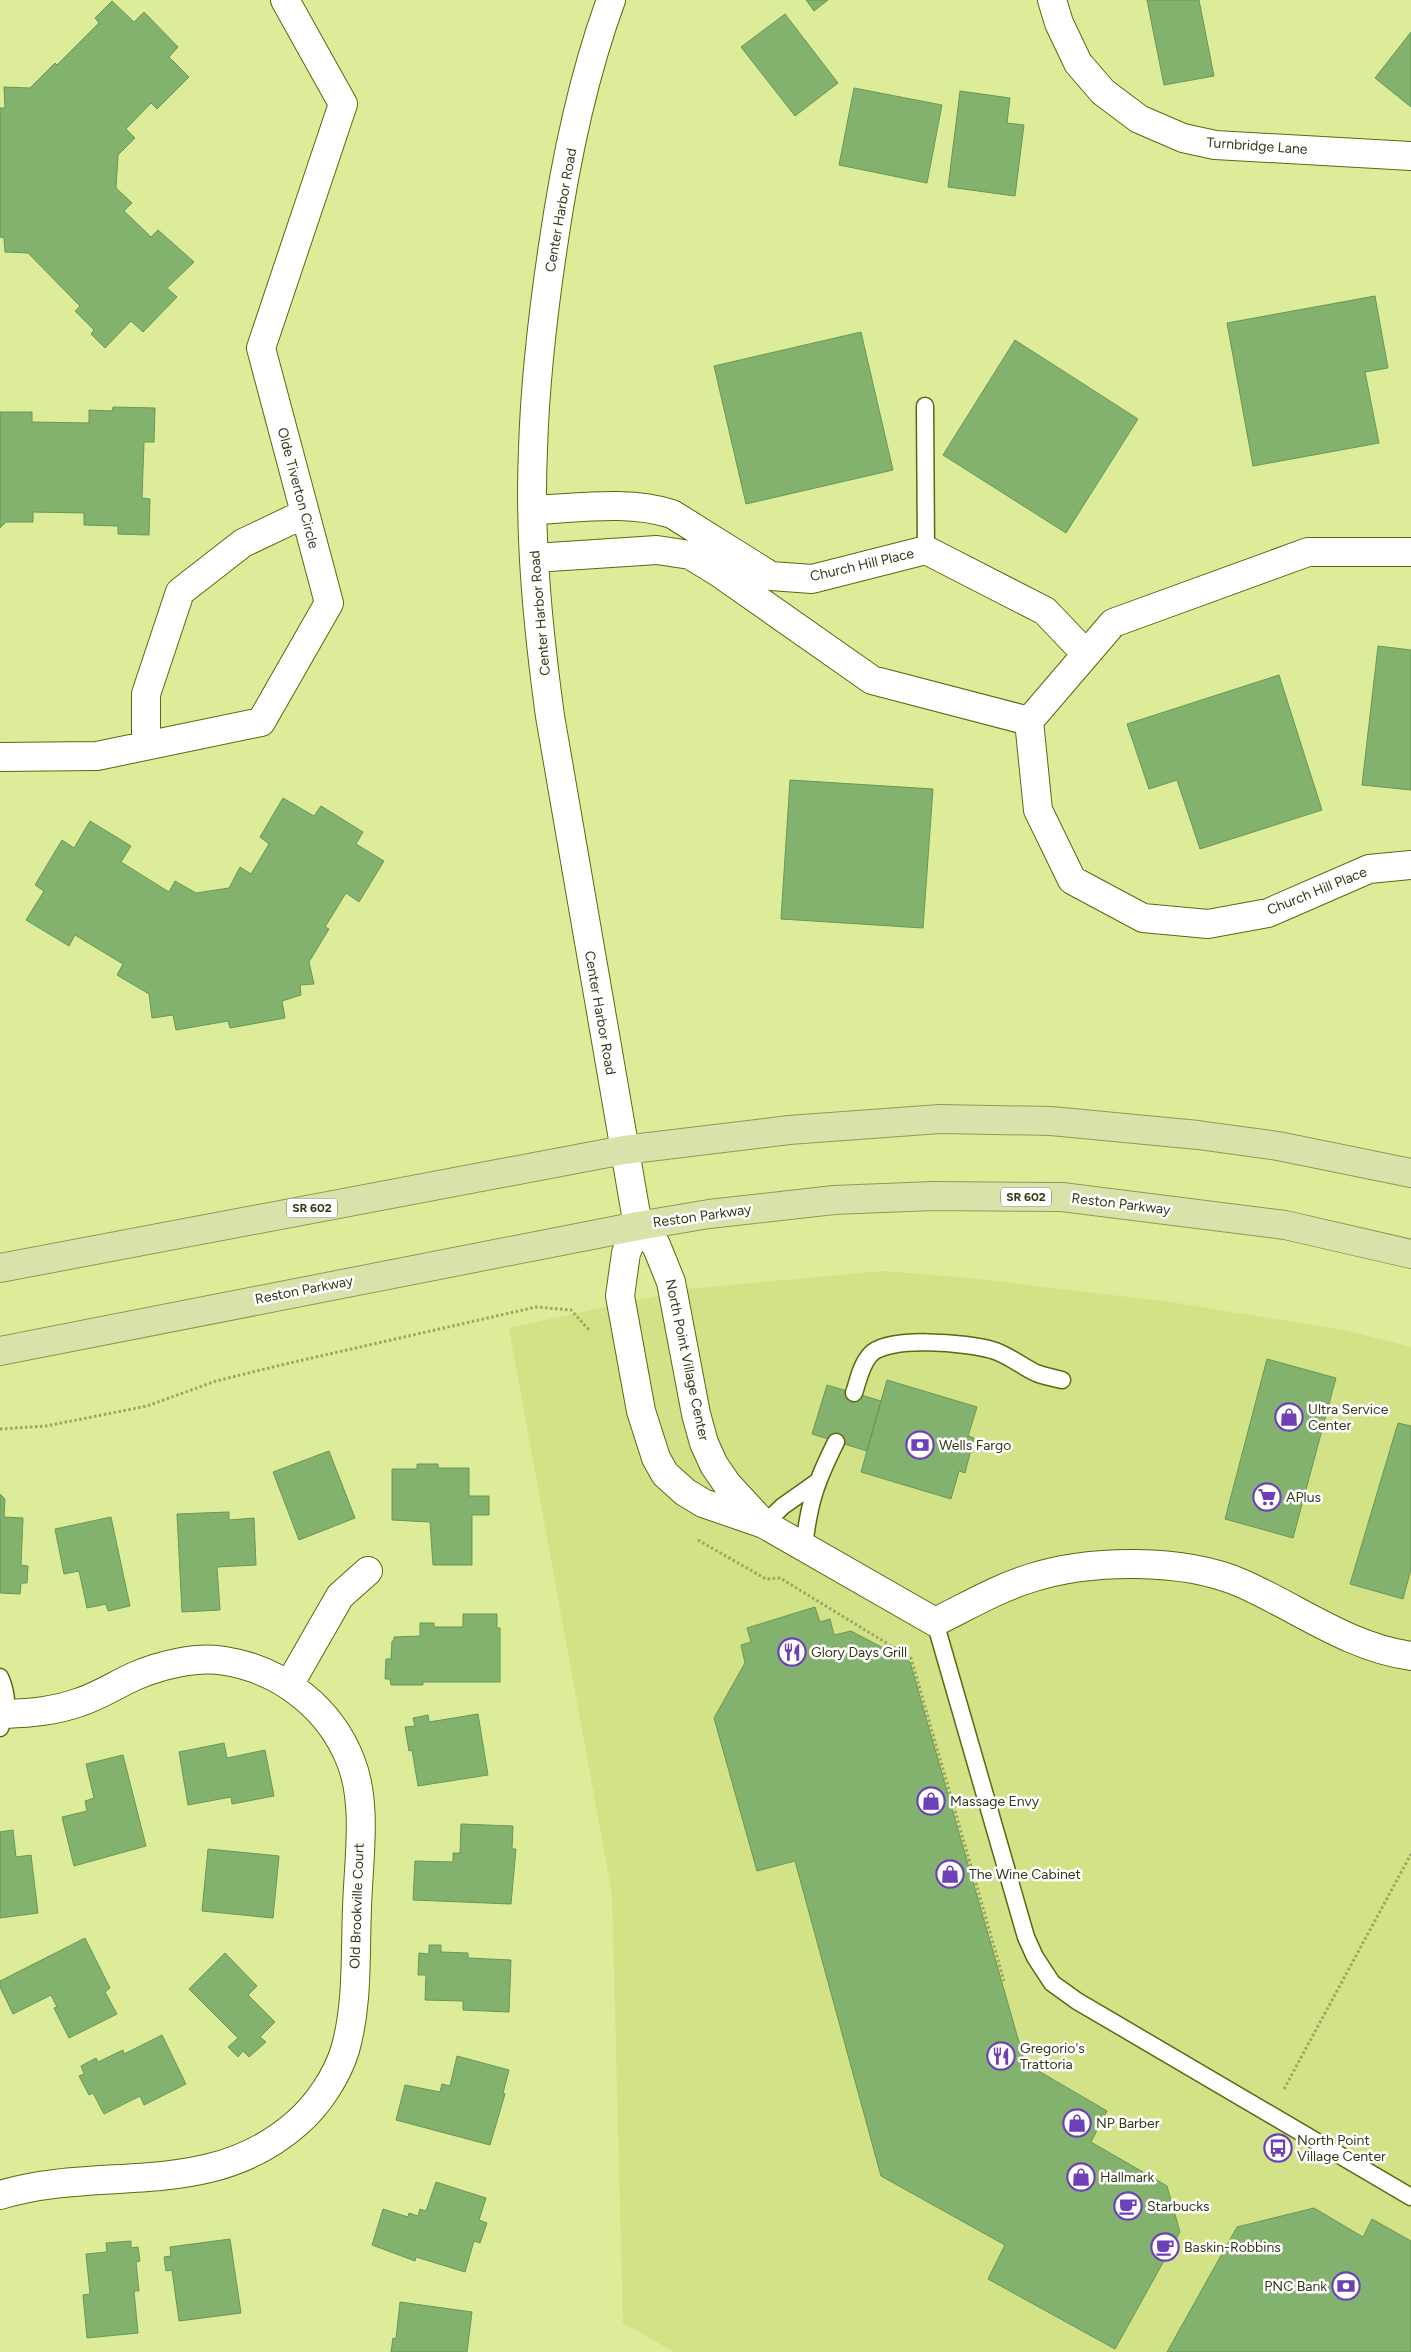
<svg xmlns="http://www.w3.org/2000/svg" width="1411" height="2352" viewBox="0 0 1411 2352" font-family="Figtree,sans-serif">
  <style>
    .built { fill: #d2e287 }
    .building { fill: #83b26f; stroke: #699755 }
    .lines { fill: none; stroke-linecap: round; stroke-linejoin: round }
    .lane-casing { stroke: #5d680f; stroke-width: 19 }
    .street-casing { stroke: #5d680f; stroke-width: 30 }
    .secondary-casing { stroke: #5d680f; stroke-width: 30 }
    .primary-casing { stroke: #8e9a52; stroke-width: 30 }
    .path { stroke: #9ba666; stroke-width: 3; stroke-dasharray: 2.5 2.5; stroke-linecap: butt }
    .lane { stroke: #fff; stroke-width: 16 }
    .street { stroke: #fff; stroke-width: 28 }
    .secondary { stroke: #fff; stroke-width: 28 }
    .primary { stroke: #d9e2aa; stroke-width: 28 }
    .labels { text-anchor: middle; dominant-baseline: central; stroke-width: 5; stroke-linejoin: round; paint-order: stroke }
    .shield { fill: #fff; stroke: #70745d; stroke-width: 1 }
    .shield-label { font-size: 12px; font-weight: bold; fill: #333917 }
    .street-label { font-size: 14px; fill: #333917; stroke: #fff }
    .poi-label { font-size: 14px; fill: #333917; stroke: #fff; text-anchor: start }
  </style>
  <rect width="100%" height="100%" fill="#ddec99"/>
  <!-- built -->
  <path class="built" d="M883,1271l87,7 200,24 174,28 67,17v1005h-737l-51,-29 -11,-429 -103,-566 178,-39z"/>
  <!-- building -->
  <path class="building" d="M806,0h22l-14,11z
    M1147,0h52l15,76 -50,9z
    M112,1l22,21 10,-10 34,35 -9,10 20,20 -32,32 -6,-6 -25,26 9,9 -17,17 -2,33 16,15 -8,8 27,26 7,-7 36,32 -27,26 10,9 -34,35 -12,-11 -26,27 -14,-14 3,-4 -19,-19 5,-5 -52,-53 -23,-1 -1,-14 -4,-1v-129h5l-1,-21 26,1 25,-25 2,2 42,-42 -4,-5z
    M785,14l53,69 -43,33 -54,-69z
    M1411,32v75l-36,-29z
    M854,88l88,17 -15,78 -88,-18z
    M960,91l50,7 -3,25 17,2 -9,71 -67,-9z
    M1375,296l13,72 -23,4 14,71 -126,23 -26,-143z
    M861,332l32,138 -147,34 -32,-138z
    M1015,340l123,79 -72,114 -123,-78z
    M113,407l42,1 -1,34h-10l-2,56 8,1 -1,36 -31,-1v-8l-34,-1v-12l-51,-1v10h-27l-6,6v-116h32v10l57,1v-13l23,1z
    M1378,646l33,4v140l-49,-5z
    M1279,675l43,135 -122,39 -23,-69 -28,9 -22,-65z
    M790,780l143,9 -10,139 -142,-9z
    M283,798l31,18 7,-10 42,26 -7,12 28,17 -25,41 -13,-9 -21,34 4,2 -20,33 5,22 -14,1 1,10 -19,6 3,17 -55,10 -2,-7 -52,9 -3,-15 -21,3 -3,-24 -32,-19 6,-11 -48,-29 -6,11 -43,-26 18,-29 -9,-6 27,-45 12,8 16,-27 41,25 -10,16 48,30 6,-11 21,12 33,-5 11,-21 11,7 18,-30 -9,-7z
    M1267,1359l69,19 -43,160 -68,-19z
    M887,1380l90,27 -9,29 6,2 -9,35 -6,-2 -8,28 -90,-27z
    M827,1385l54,16 -14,50 -55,-17z
    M1398,1423l13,3v143l-8,30 -53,-15z
    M329,1451l26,67 -56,22 -26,-68z
    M417,1464h21v4h31v28h20v19h-17v50h-39l-3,-43 -38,-2v-51h25z
    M0,1494l5,5 -1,18 19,1 -2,47 7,1 -1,17h-6l-1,11 -20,-1z
    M229,1512v8l25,-2 2,47 -39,2 3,43 -38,2 -5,-98z
    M111,1517l19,89 -22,5 -2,-7 -19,4 -8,-37 -15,3 -9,-45z
    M815,1607l5,15 10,-3 4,16 17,-4 59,31 115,401 82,48 -16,31 76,44 13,46 -65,117 -127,-70 17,-34 -124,-69 -86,-315 -38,10 -43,-153 31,-55 -4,-18 10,-3 -4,-14z
    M463,1614h34v14h3v54h-77v3h-32l-1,-6h-5l1,-20h5l1,-18h2v-4l26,-1v-13h14v4h29z
    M478,1714l10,61 -70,11 -6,-36 -3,1 -4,-24 10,-1 -2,-8 15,-3 1,7z
    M224,1743l3,15 38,-8 9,46 -42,8 -1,-7 -43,8 -9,-53z
    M123,1755l23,91 -72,20 -12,-49 25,-6 -2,-10 9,-3 -8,-34z
    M461,1824l52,2 -1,23h4l-5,55 -98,-4 2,-39 38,1v-9h7z
    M13,1830l3,27 15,-2 7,58 -38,5v-86z
    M208,1849l71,7 -6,62 -71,-7z
    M85,1938l25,50 -5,4 12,22 -48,24 -15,-30 3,-1 -6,-12 -38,19 -13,-27v-6z
    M429,1945h12v7l27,1v5l43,2 -2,52 -46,-2v-9l-38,-1 1,-25h-8l1,-22 10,1z
    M225,1953l32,33 -9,9 27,27 -15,15 6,5 -17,15 -6,-6 -5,6 -10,-10 10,-9 -49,-49z
    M162,2035l24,49 -42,21 -4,-9 -36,18 -11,-21 -4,2 -10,-19 5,-2 -3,-8 15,-8 2,4 25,-12 1,4z
    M457,2056l52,14 -6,23 2,1 -15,51 -94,-25 9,-35 35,7 2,-8 8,2z
    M436,2182l50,16 -7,22 8,3 -7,20 -6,-2 -9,31 -49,-15 -1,4 -43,-16 11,-36 25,8 1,-4 9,3 2,-7 6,2z
    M1314,2208l49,29 9,-18 39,22v111h-244l70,-125z
    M230,2239l11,74 -62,8 -7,-51 -6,1 -2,-14 7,-1 -1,-9z
    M131,2241v7l7,-1 2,14 -4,1 3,29h-5l4,42 -51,5 -4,-43 7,-1 -4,-40 21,-2 -1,-9z
    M400,2302l72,10 -5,40h-76l2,-14 3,1z"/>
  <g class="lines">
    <!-- lane casing -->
    <g class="lane-casing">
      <path id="lane" d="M925,406l1,144
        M854,1393c4,-12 7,-28 16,-38 16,-20 99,-12 122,-5 15,4 29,16 44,23 8,3 17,5 26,7
        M764,1524l19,-18 34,-24
        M804,1547c5,-45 12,-65 32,-105
        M935,1622l91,315 9,20 17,26 25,18 334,196
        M0,1677c8,18 8,33 0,51"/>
    </g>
    <!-- street casing -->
    <g class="street-casing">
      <path id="street" d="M1052,0l7,23 19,40 25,29 36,27 44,19 32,7 196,11
        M534,510c45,-2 95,-10 138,4l99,62 41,3 114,-29 119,61 41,43
        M1411,552h-103l-195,71 -84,98 9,89 34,70 71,38 65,6 60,-11 101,-44 42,-4
        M534,558l123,-8 33,5 28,17 154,108 157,41
        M146,745v-51l34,-102 63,-49 61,-29
        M0,757l97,-1 164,-34 68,-119 -68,-255 82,-244 -58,-104
        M764,1524l-37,-40 -13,-19 -10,-22 -8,-29 -25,-132 -15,-37 -18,-19 -12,27 -6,43 21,115 15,47 9,16 20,18 18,11 61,21 171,98c31,-15 63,-34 96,-44 59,-19 152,-20 210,5 57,25 107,64 170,73
        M289,1685l51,-89 28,-25
        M0,2195c102,-31 209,6 297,-72 21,-18 40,-47 48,-73 13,-45 10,-94 12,-141 1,-45 11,-104 -6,-147 -20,-53 -69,-92 -126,-101 -28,-5 -64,4 -90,15 -18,8 -36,20 -55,26 -25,9 -48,11 -75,12"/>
    </g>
    <!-- secondary casing -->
    <g class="secondary-casing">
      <path id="secondary" d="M611,0c-29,79 -46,163 -58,246 -10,67 -18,135 -20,203 -4,89 5,179 17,267l88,510"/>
    </g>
    <!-- primary casing -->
    <g class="primary-casing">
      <path id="primary" d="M0,1268l624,-118 165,-20 151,-11 111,2 147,14 80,11 133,27
        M0,1351l638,-125 71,-12 125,-14 99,-4 129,1 223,28 126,29"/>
    </g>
    <!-- path -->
    <path class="path" d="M0,1429l46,-3 101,-20 69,-25 65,-16 255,-58 35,3 18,20
      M698,1540l68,39 14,-1 131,80 93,323
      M1284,2089l127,-235"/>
    <!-- lane -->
    <use href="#lane" class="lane"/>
    <!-- street -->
    <use href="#street" class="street"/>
    <!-- secondary -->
    <use href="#secondary" class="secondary"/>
    <!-- primary -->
    <use href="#primary" class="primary"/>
  </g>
  <!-- icons -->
  <defs>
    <g id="shop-ring" transform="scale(1.4375)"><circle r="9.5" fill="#fff" stroke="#6e40b8" stroke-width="1.5"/><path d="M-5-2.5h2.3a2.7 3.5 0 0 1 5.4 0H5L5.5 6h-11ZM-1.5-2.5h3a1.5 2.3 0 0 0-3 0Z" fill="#6e40b8"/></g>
    <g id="bank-ring" transform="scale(1.4375)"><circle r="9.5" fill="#fff" stroke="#6e40b8" stroke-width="1.5"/><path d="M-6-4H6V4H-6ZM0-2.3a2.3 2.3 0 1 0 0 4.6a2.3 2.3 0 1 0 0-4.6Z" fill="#6e40b8"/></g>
    <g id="supermarket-ring" transform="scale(1.4375)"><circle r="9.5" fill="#fff" stroke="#6e40b8" stroke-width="1.5"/><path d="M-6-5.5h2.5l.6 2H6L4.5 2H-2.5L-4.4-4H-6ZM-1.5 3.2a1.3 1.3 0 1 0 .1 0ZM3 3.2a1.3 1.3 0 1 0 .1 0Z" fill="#6e40b8"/></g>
    <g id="restaurant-ring" transform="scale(1.4375)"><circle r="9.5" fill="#fff" stroke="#6e40b8" stroke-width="1.5"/><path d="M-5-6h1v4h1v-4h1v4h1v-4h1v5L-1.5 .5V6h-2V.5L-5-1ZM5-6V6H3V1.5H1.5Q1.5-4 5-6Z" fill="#6e40b8"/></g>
    <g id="bus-ring" transform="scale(1.4375)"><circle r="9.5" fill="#fff" stroke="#6e40b8" stroke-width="1.5"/><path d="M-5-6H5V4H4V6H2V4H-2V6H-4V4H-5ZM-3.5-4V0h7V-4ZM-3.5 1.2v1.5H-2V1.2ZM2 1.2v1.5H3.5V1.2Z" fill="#6e40b8"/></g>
    <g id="cafe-ring" transform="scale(1.4375)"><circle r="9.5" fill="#fff" stroke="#6e40b8" stroke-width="1.5"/><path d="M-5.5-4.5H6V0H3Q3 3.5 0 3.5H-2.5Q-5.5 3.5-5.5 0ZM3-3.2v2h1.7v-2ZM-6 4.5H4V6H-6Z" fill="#6e40b8"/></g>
  </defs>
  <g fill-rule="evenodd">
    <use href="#shop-ring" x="1289" y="1417"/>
    <use href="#bank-ring" x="920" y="1445"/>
    <use href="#supermarket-ring" x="1267" y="1497"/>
    <use href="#restaurant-ring" x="792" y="1652"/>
    <use href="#shop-ring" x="931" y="1801"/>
    <use href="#shop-ring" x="950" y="1874"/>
    <use href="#restaurant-ring" x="1001" y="2056"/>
    <use href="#shop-ring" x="1077" y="2123"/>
    <use href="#bus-ring" x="1278" y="2148"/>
    <use href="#shop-ring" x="1081" y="2177"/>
    <use href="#cafe-ring" x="1128" y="2206"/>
    <use href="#cafe-ring" x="1165" y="2247"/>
    <use href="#bank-ring" x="1346" y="2286"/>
  </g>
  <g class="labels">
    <!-- shield labels -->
    <g class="shield">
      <rect x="1001" y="1187.5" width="50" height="19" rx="4"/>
      <rect x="287" y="1198.5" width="50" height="19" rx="4"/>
    </g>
    <g class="shield-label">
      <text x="1026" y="1197">SR 602</text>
      <text x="312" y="1208">SR 602</text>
    </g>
    <!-- street labels -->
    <g class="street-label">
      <text transform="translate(1257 146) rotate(4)">Turnbridge Lane</text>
      <text transform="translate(561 210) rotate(-80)">Center Harbor Road</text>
      <text transform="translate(298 488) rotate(75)">Olde Tiverton Circle</text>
      <text transform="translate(862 565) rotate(-13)">Church Hill Place</text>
      <text transform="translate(540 613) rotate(-95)">Center Harbor Road</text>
      <text transform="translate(1317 891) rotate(-22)">Church Hill Place</text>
      <text transform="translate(600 1013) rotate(80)">Center Harbor Road</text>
      <text transform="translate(1121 1204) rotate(7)">Reston Parkway</text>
      <text transform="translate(702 1216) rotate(-8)">Reston Parkway</text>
      <text transform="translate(304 1290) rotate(-11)">Reston Parkway</text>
      <text transform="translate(687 1360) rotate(78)">North Point Village Center</text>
      <text transform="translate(357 1906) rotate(-88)">Old Brookville Court</text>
    </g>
    <!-- poi labels -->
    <g class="poi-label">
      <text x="1308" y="1409">Ultra Service<tspan x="1308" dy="16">Center</tspan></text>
      <text x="939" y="1445">Wells Fargo</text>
      <text x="1286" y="1497">APlus</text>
      <text x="811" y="1652">Glory Days Grill</text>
      <text x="950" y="1801">Massage Envy</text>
      <text x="969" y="1874">The Wine Cabinet</text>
      <text x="1020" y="2048">Gregorio's<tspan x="1020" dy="16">Trattoria</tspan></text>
      <text x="1096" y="2123">NP Barber</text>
      <text x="1297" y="2140">North Point<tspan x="1297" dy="16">Village Center</tspan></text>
      <text x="1100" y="2177">Hallmark</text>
      <text x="1147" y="2206">Starbucks</text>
      <text x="1184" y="2247">Baskin-Robbins</text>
      <text x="1327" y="2286" text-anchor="end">PNC Bank</text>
    </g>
  </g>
</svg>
